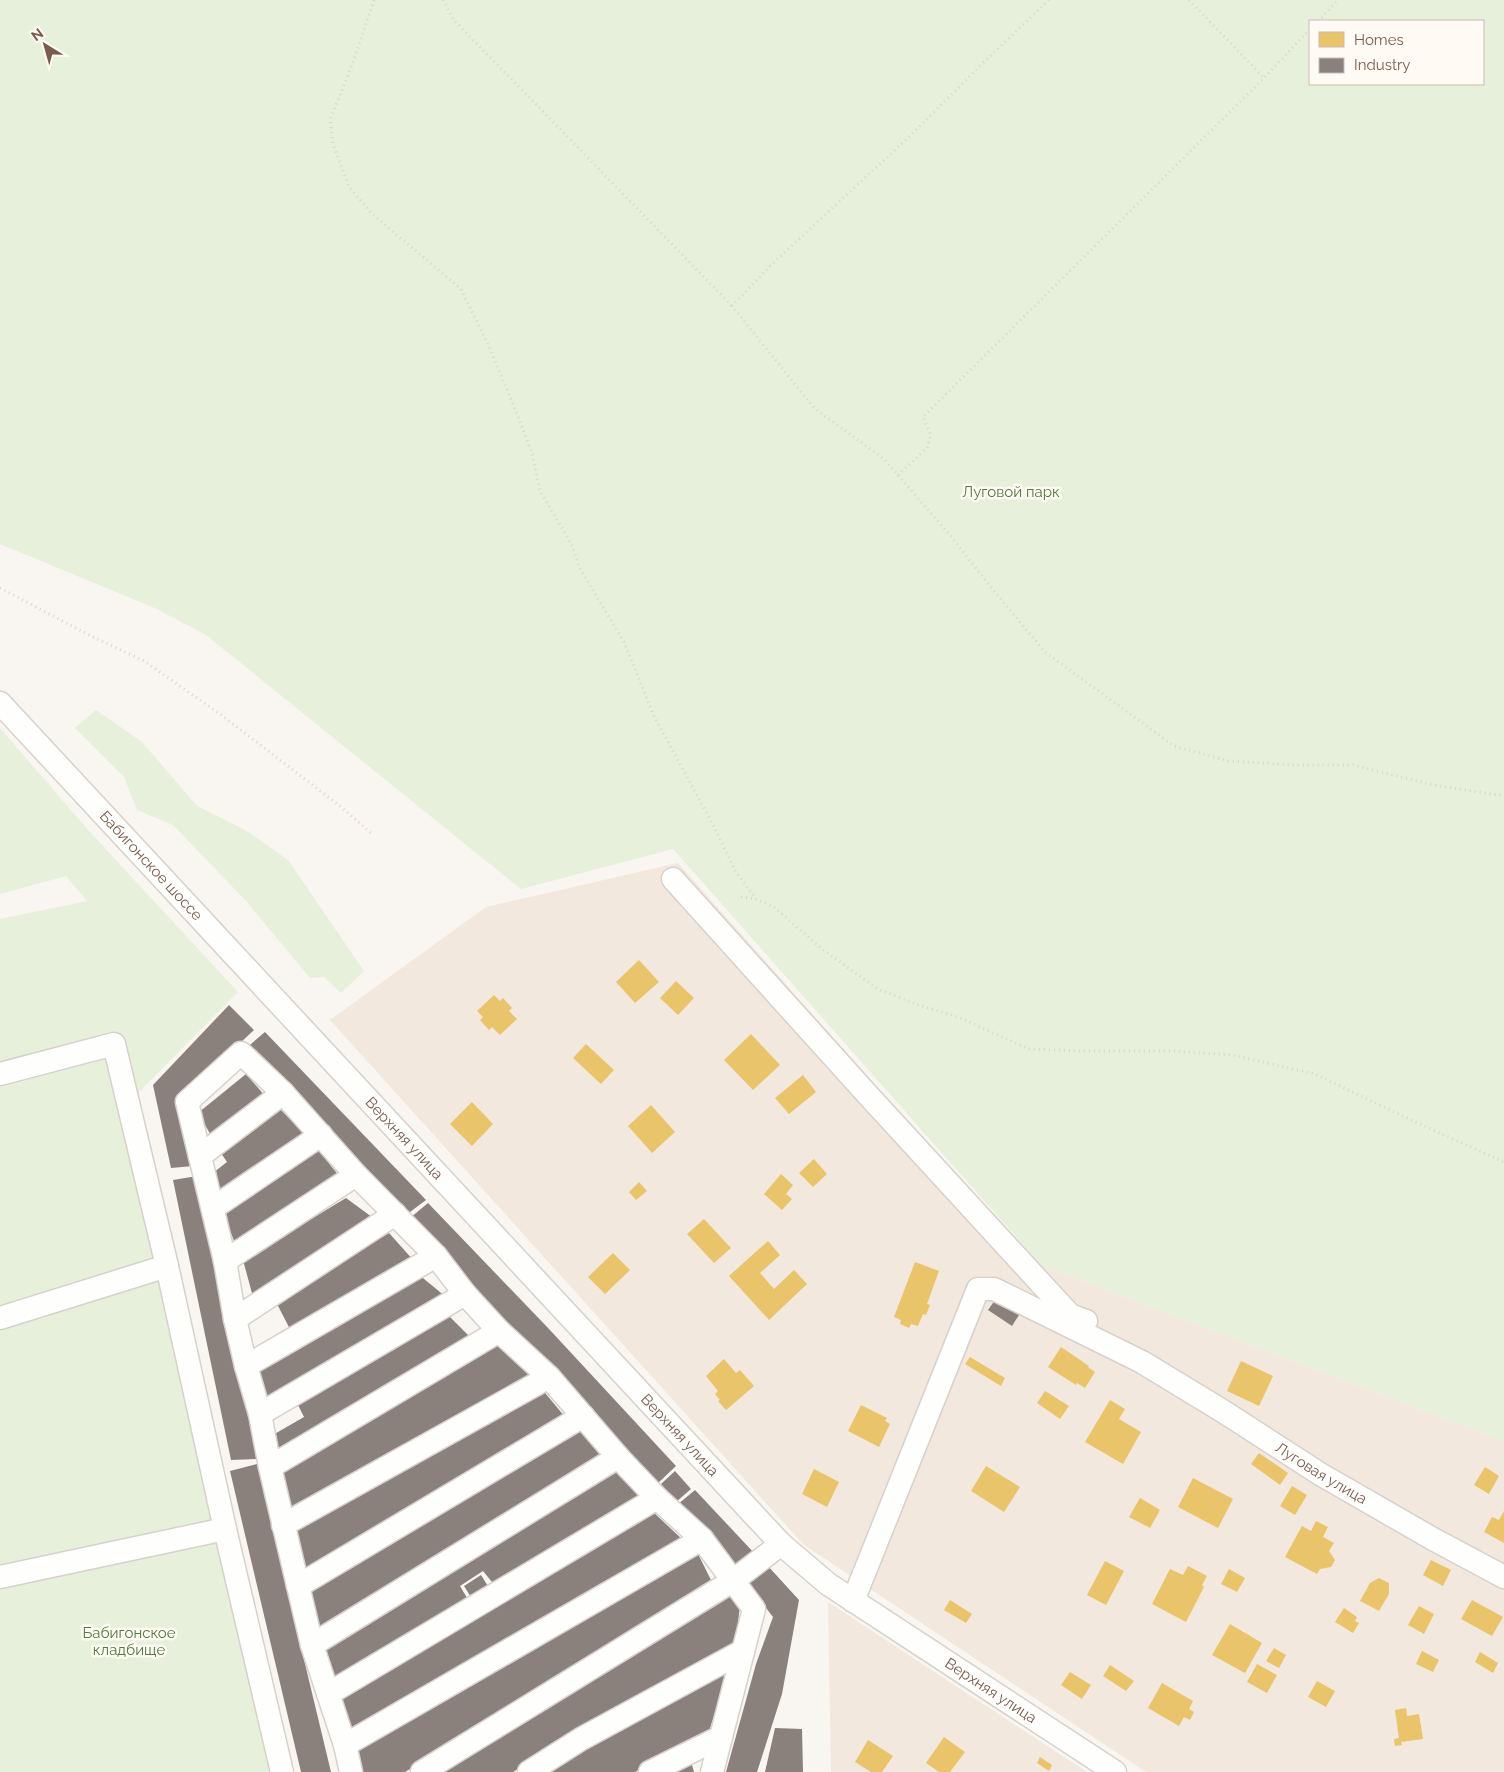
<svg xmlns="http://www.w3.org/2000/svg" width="1504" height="1772" viewBox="0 0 1504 1772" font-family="Raleway,sans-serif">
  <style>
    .residential { fill: #f2e8de }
    .green { fill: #e7f0db; fill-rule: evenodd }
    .homes { fill: #e9c46a }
    .industry { fill: #8a817c }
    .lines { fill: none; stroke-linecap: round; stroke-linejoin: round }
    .minor-casing { stroke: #d7d1cb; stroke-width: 25 }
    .path { stroke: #dcd5d0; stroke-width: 3; stroke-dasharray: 1 4; stroke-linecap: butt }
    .minor { stroke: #fefefd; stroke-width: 22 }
    .labels { text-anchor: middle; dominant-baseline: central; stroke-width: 5; stroke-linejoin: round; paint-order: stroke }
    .park-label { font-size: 15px; fill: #537a41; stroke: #fffaf3 }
    .street-label { font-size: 15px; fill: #7a5c4d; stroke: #fffaf3 }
  </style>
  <rect width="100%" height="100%" fill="#f9f5f0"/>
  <!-- residential -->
  <path class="residential" d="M678,863l337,379 26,23 463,176v331h-358l-342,-227 -474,-525 156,-113z
    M828,1602l259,170h-256z"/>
  <!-- green -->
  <path class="green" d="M0,0h1504v1441l-463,-176 -368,-416 -152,40 -315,-254 -49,-26 -157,-65zM1310,21h173v63h-173z
    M96,710l46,32 55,64 50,25 41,29 76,111 -23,22 -17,-16 -14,1 -64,-77 -73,-76 -36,-15 -13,-33 -49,-49z
    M0,728l88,102 150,162 -102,103 155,677h-291v-853l87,-18 -21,-25 -66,18z"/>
  <!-- homes -->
  <path class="homes" d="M639,960l20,22 -24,21 -19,-21z
    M676,981l18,17 -16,17 -18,-17z
    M494,995l6,6 3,-3 9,10 -3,3 8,8 -17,16 -8,-8 -3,3 -9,-10 3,-3 -6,-6z
    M751,1034l29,31 -27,25 -29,-30z
    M586,1044l28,26 -13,14 -28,-26z
    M803,1075l13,17 -27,22 -14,-16z
    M472,1102l21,22 -21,22 -22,-22z
    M651,1105l24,27 -23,21 -24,-27z
    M814,1159l13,15 -14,13 -14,-14z
    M781,1174l12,11 -7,9 6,5 -10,11 -18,-16z
    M639,1182l8,9 -11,9 -7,-8z
    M704,1219l27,29 -17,15 -27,-29z
    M768,1241l12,14 -20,18 14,16 20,-19 13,14 -38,36 -40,-44z
    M613,1253l17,17 -25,24 -17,-17z
    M915,1262l24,9 -12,33 3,1 -4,10 -3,-1 -5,12 -7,-2 -2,4 -9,-4 1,-4 -7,-3z
    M1061,1347l28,19 -1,1 7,5 -10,16 -8,-5 -1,2 -28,-18z
    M970,1357l35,21 -4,8 -36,-22z
    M724,1359l12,14 4,-3 14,16 -28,24 -8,-9 2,-1 -5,-6 3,-3 -12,-15z
    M1241,1361l32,15 -14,30 -32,-15z
    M1045,1391l24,15 -9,13 -23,-16z
    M1110,1400l15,9 -6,10 22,13 -18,32 -38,-22z
    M861,1405l26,13 -2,3 5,3 -11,23 -31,-16z
    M1259,1453l29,20 -8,12 -29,-21z
    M986,1466l34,21 -16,25 -33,-21z
    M1485,1467l14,9 -10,18 -15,-9z
    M814,1469l25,13 -12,25 -25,-13z
    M1193,1478l40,21 -15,29 -40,-21z
    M1292,1486l15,9 -12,20 -15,-9z
    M1140,1498l20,12 -10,18 -21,-11z
    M1504,1511v32l-20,-11 8,-15 7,3z
    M1316,1521l12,6 -5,10 11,6 -5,8 6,9 -4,7 -11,2 -3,5 -32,-17 17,-31 9,5z
    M1431,1560l20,10 -8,16 -20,-11z
    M1105,1561l19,10 -18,34 -19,-10z
    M1188,1566l19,10 -5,9 2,2 -18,35 -34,-18 18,-35 13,6z
    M1229,1569l16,9 -8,14 -16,-8z
    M1379,1578l10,5v11l-10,17 -19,-10 10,-18z
    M950,1600l22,14 -6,9 -22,-13z
    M1472,1600l31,17 -11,19 -31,-17z
    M1419,1606l15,8 -10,20 -16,-9z
    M1344,1608l13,9 -2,4 4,2 -6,10 -18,-11z
    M1230,1624l32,19 -17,30 -33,-18z
    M1274,1648l12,7 -7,13 -13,-7z
    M1422,1651l17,9 -6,12 -17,-8z
    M1480,1652l18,11 -5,10 -18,-11z
    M1257,1664l20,11 -10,18 -20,-11z
    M1110,1665l24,16 -8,10 -23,-15z
    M1070,1672l21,13 -9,14 -21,-14z
    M1317,1681l18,10 -9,16 -18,-10z
    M1162,1683l31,18 -4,8 5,3 -4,8 -6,-3 -5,9 -31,-18z
    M1406,1708l1,8 12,-2 4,25 -22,3 1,3 -7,1 -1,-7 5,-1 -4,-28z
    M944,1737l21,15 -15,20h-11l-13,-9z
    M868,1740l25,16 -11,16h-11l-16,-10z
    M1040,1757l12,8 -3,6 -12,-8z"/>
  <!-- industry -->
  <path class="industry" d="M229,1005l25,25 -75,70 14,66 -22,2 -18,-83z
    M265,1032l161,168 -20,15 -161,-166z
    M246,1074l20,23 -54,40 -14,-24z
    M280,1109l26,26 -85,59 -12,-18 18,-14 -8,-12z
    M317,1148l22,28 -104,67 -13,-32z
    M197,1176l61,283 -27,1 -58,-280z
    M346,1198l30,22 -123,77 -10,-37z
    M428,1203l121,126 127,137 -20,19 -246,-267z
    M389,1233l26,29 -123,71 -16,-31z
    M418,1274l28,23 -180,104 -11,-32z
    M995,1300l24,15 -7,11 -24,-16z
    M447,1314l27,27 -196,114 -7,-19 33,-19 -8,-16z
    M499,1345l33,30 -241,135 -12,-37z
    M541,1388l24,29 -258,154 -12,-43z
    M582,1423l25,35 -286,173 -15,-45z
    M257,1464l74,308h-30l-71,-301z
    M616,1466l27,33 -147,88 -13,-16 -23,15 10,17 -140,82 -10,-40z
    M675,1471l16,18 -15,13 -15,-18z
    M695,1490l61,65 -20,15 -59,-65z
    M651,1510l33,31 -333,192 -15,-38z
    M696,1550l17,34 -67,43 -241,145h-42l-7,-25z
    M767,1565l32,35 -17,94 -25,78h-31l30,-108 17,-47 -28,-36z
    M481,1575l10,16 -17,11 -10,-16z
    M732,1592l8,12 -4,39 -191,109 -32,20h-75z
    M731,1665l-24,72 -72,35h-97z
    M775,1728l27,1 1,43h-38z
    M690,1758l4,14h-32z"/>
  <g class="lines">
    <!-- minor casing -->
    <g class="minor-casing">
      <g id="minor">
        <path id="s1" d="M0,703l781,841 47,40 287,188"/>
        <path d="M673,879l194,215 203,221 16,6"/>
        <path d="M0,1074l114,-30 53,222 58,263 57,243"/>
        <path d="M200,1156l83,-63"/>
        <path d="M213,1208l108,-73"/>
        <path d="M225,1261l131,-86"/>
        <path d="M0,1318l167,-52"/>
        <path d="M235,1319l160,-105"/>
        <path d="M246,1366l190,-110"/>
        <path d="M260,1414l205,-120"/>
        <path d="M270,1467l229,-136"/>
        <path d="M283,1525l266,-148"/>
        <path d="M0,1577l225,-48"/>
        <path d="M298,1586l285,-170"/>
        <path id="s2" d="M853,1601l125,-312h16l148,73 79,48 99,64 113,65 71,38"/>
        <path d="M312,1645l306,-188"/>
        <path d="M328,1694l329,-196"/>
        <path d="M345,1745l357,-206"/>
        <path d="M351,1772l-6,-27 -33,-100 -42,-178 -10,-53 -14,-48 -11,-47 -10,-58 -38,-159 54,-49 42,40 73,82 80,81 29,38 34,37 50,46 69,80 39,41 45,41 52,70 -42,163"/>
        <path d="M422,1772l312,-192 47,-36"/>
        <path d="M529,1772l52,-33 162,-88"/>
        <path d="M650,1772l71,-35"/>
      </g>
    </g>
    <!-- path -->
    <path class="path" d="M374,0l-22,65 -22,55 3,24 16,43 23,27 89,75 27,55 25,60 19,49 8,38 32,54 7,22 45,75 30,74 58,107 24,49 20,27
      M443,0l10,19 279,287
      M1049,0l-63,60 -75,75 -140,130 -39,41 82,102 70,51 65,75 45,57 51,61 129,94 55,15 66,4h58l80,20 71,11
      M1189,0l75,78
      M1318,21l20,-21
      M898,475l29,-27 4,-13 -8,-18 341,-339 46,-49
      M0,588l91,48 53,25 76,53 120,92 32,28
      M741,897l15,2 18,8 48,42 56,40 41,16 39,12 71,32 54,2h91l58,4 83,19 98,47 91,41"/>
    <!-- minor -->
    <use href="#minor" class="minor"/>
  </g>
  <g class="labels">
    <!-- park labels -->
    <g class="park-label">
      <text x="1011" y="492">Луговой парк</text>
      <text x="129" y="1633">Бабигонское<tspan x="129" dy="17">кладбище</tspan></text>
    </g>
    <!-- street labels -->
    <g class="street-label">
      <text stroke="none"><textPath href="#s1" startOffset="222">Бабигонское шоссе</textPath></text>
      <text stroke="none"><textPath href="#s1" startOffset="594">Верхняя улица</textPath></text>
      <text stroke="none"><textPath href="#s1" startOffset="999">Верхняя улица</textPath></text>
      <text stroke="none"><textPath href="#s2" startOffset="728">Луговая улица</textPath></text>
      <text stroke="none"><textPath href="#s1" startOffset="1404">Верхняя улица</textPath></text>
    </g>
  </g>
  <!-- legend -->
  <rect x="1309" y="20" width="175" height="65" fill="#fffaf3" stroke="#cabbb1"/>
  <rect x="1319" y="32" width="25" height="15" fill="#e9c46a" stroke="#cabbb1"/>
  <text x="1354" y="45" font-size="15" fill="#7a5c4d">Homes</text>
  <rect x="1319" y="58" width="25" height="15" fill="#8a817c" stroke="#cabbb1"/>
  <text x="1354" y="70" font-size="15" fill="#7a5c4d">Industry</text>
  <!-- north arrow -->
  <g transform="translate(45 45) rotate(323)" stroke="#fffaf3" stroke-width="4" paint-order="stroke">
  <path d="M0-4L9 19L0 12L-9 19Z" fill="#7a5c4d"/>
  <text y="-8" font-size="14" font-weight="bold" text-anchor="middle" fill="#7a5c4d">N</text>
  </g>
</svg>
